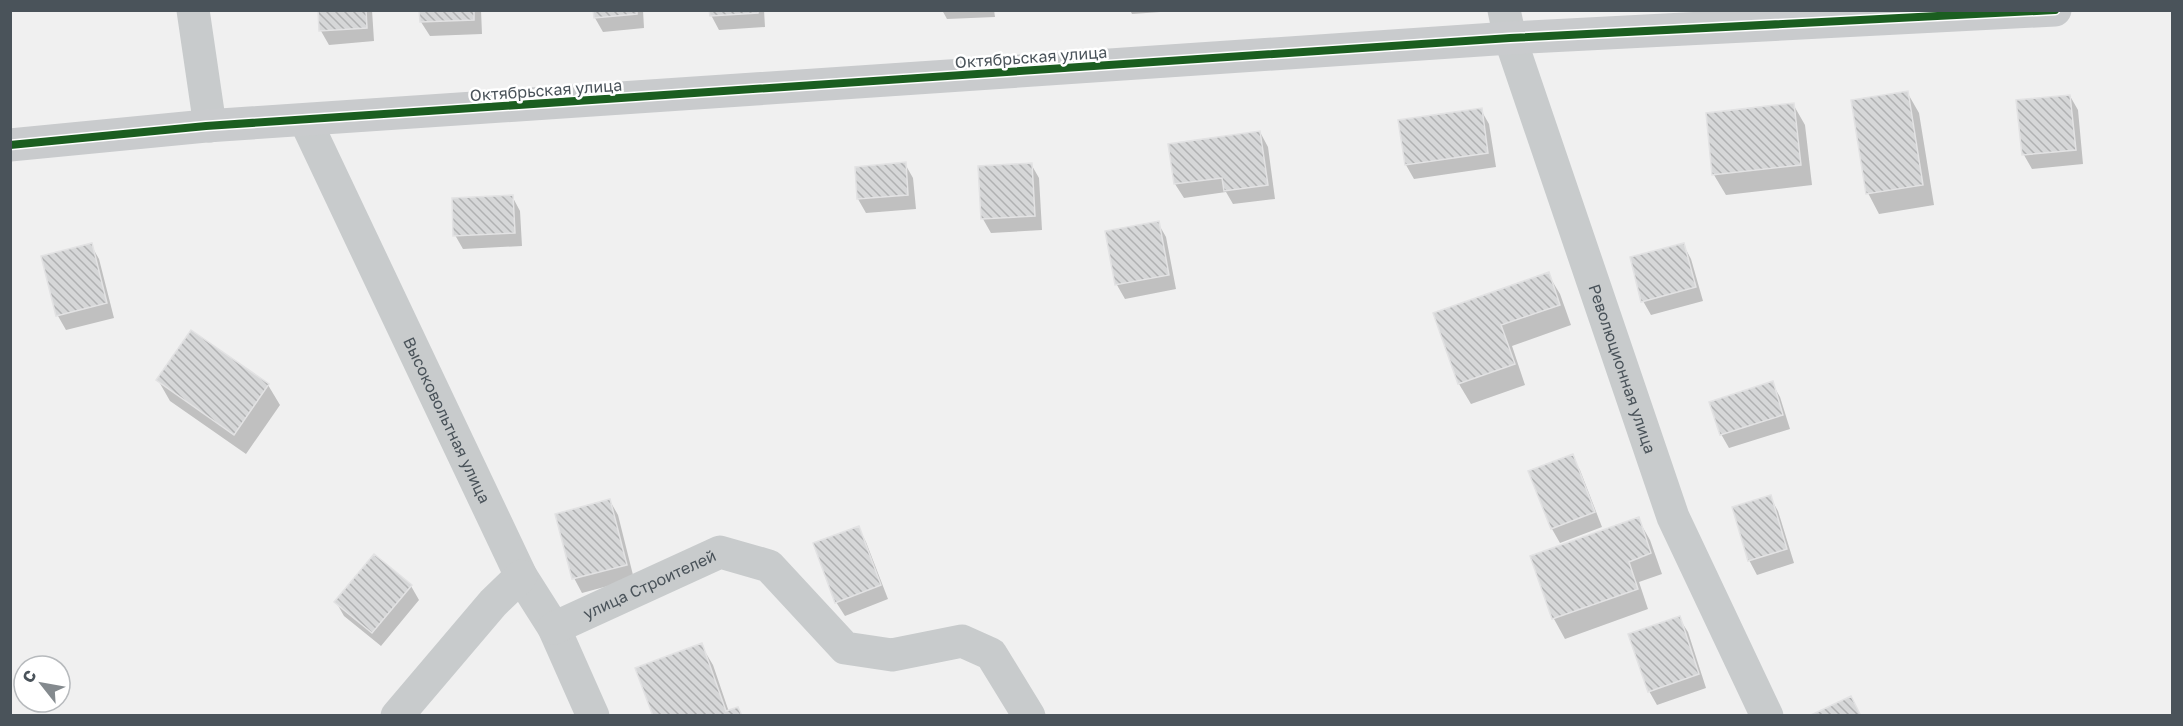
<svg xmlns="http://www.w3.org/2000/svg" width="2183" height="726" viewBox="0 0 2183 726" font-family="'Golos Text',sans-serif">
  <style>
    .shadow { fill: #0003 }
    .building { fill: url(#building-back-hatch); stroke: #e2e2e3; stroke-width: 1.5 }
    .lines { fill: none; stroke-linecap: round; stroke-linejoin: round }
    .street { stroke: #c8cbcc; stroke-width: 33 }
    .secondary { stroke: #c9cbcd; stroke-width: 33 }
    .cycleway-casing { stroke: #fff; stroke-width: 11 }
    .cycleway { stroke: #1b5e20; stroke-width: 8 }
    .labels { text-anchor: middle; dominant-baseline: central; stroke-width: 5; stroke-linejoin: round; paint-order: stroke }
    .street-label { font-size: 16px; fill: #4a535a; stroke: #fff }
  </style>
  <defs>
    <pattern id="building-back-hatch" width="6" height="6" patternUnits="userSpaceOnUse" patternTransform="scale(1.5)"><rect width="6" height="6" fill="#d6d7d8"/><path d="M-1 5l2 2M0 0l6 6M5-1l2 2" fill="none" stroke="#b0b1b2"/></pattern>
  </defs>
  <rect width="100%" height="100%" fill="#f0f0f0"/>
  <!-- shadow -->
  <path class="shadow" d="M319,10h53l2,31 -45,4 -8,-14z
    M421,10h60l1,24 -52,2 -9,-14z
    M594,10h49l1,18 -41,4 -8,-14z
    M711,10h53l1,17 -46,3 -8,-15z
    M942,10h52l1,7 -48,2z
    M1130,10h45v1l-43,3z
    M1907,92l12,21 15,92 -55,9 -11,-21z
    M2070,96l8,14 5,54 -51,5 -8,-14 -6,-53z
    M1793,104l12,21 7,60 -86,10 -12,-20z
    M1481,110l8,14 7,43 -82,12 -8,-14 -6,-43z
    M1260,132l8,15 7,52 -42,5 -7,-12 -42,6 -9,-14 -5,-39z
    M905,164l8,14 3,31 -50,4 -8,-14z
    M1031,164l8,14 3,52 -51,3 -8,-14 -3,-52z
    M512,196l8,15 2,35 -59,3 -8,-14z
    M1158,223l8,14 10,52 -51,10 -8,-14z
    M1683,244l8,15 12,42 -52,14 -8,-14z
    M91,245l8,14 15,59 -48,12 -8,-14 -15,-59z
    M1548,274l12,20 11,31 -59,21 13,39 -54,19 -12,-20 -24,-70z
    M158,380l110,5 12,20 -34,49 -76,-53z
    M1772,383l8,14 10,32 -61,19 -8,-14z
    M1572,456l8,14 22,57 -42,16 -8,-14 -22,-57z
    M1770,497l8,14 16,52 -37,12 -8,-15z
    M610,501l8,14 16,64 -52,14 -8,-15z
    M1638,519l12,21 12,34 -23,8 9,27 -83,30 -11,-20 -22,-62z
    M858,527l8,15 22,57 -43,17 -9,-14z
    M411,586l8,14 -38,46 -37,-30 -8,-14z
    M1679,618l9,14 18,56 -49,17 -8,-14z
    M701,645l12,20 16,47 13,4h-88z"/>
  <!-- building -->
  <path class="building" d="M318,10h48l1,18 -48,3z
    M419,10h55v10l-54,2z
    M593,10h44v4l-43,4z
    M709,10h49v3l-48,3z
    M1908,91l15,94 -57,9 -15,-94z
    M2070,95l6,55 -54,5 -6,-55z
    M1794,103l7,62 -89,10 -6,-62z
    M1482,108l6,45 -83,12 -7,-45z
    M1260,131l8,54 -44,6 -2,-13 -48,6 -6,-40z
    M906,162l2,33 -51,4 -2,-32z
    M1032,163l3,53 -54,3 -3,-53z
    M513,195l2,38 -62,3 -1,-38z
    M1159,221l10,54 -54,10 -10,-54z
    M92,243l15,60 -51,13 -15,-60z
    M1684,243l12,44 -55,15 -11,-45z
    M1549,272l11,33 -59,20 14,39 -57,20 -25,-71z
    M191,330l78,54 -35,51 -78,-55z
    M1773,381l10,34 -63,20 -11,-33z
    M1573,454l22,58 -44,17 -23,-58z
    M1771,495l16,54 -39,12 -16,-54z
    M610,499l17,66 -55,14 -17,-65z
    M1639,517l12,36 -22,9 9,27 -86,30 -22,-63z
    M859,526l22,59 -46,18 -22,-60z
    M374,554l38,31 -40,48 -38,-31z
    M1680,616l19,58 -51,18 -20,-58z
    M702,643l24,68 12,-4 4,9h-89l-18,-48z
    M1851,696l10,20h-52z"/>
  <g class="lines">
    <!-- street -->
    <g class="street">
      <path d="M193,10l17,116"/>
      <path id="s1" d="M1504,10l6,28 163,479 94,199"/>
      <path id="s2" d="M305,120l216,456 33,52 39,88"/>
      <path id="s3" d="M554,628l166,-76 49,14 76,82 47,7 70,-14 29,13 38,62"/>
      <path d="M397,716l96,-113 28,-27"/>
    </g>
    <!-- secondary -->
    <path class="secondary" d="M10,145l196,-19 1304,-88 545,-28"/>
    <!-- cycleway casing -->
    <g class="cycleway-casing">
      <path id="cycleway" d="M10,145l196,-19 1304,-88 545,-28"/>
    </g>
    <!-- cycleway -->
    <use href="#cycleway" class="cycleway"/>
  </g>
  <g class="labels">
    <!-- street labels -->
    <g class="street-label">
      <text transform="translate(1031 57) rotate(-4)">Октябрьская улица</text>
      <text transform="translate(546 90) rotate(-4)">Октябрьская улица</text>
      <text stroke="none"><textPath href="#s1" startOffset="378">Революционная улица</textPath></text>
      <text stroke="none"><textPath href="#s2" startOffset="332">Высоковольтная улица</textPath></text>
      <text stroke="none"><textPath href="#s3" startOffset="105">улица Строителей</textPath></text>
    </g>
  </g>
  <!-- border -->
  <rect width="2183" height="726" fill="none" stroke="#4a535a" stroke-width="24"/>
  <!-- north arrow -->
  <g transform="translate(42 684) rotate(301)"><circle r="28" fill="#ffffff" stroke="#b7babd" stroke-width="1.5"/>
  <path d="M0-4.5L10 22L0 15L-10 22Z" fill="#848a8e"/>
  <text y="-9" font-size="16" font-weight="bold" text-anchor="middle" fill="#4a535a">С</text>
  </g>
</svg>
